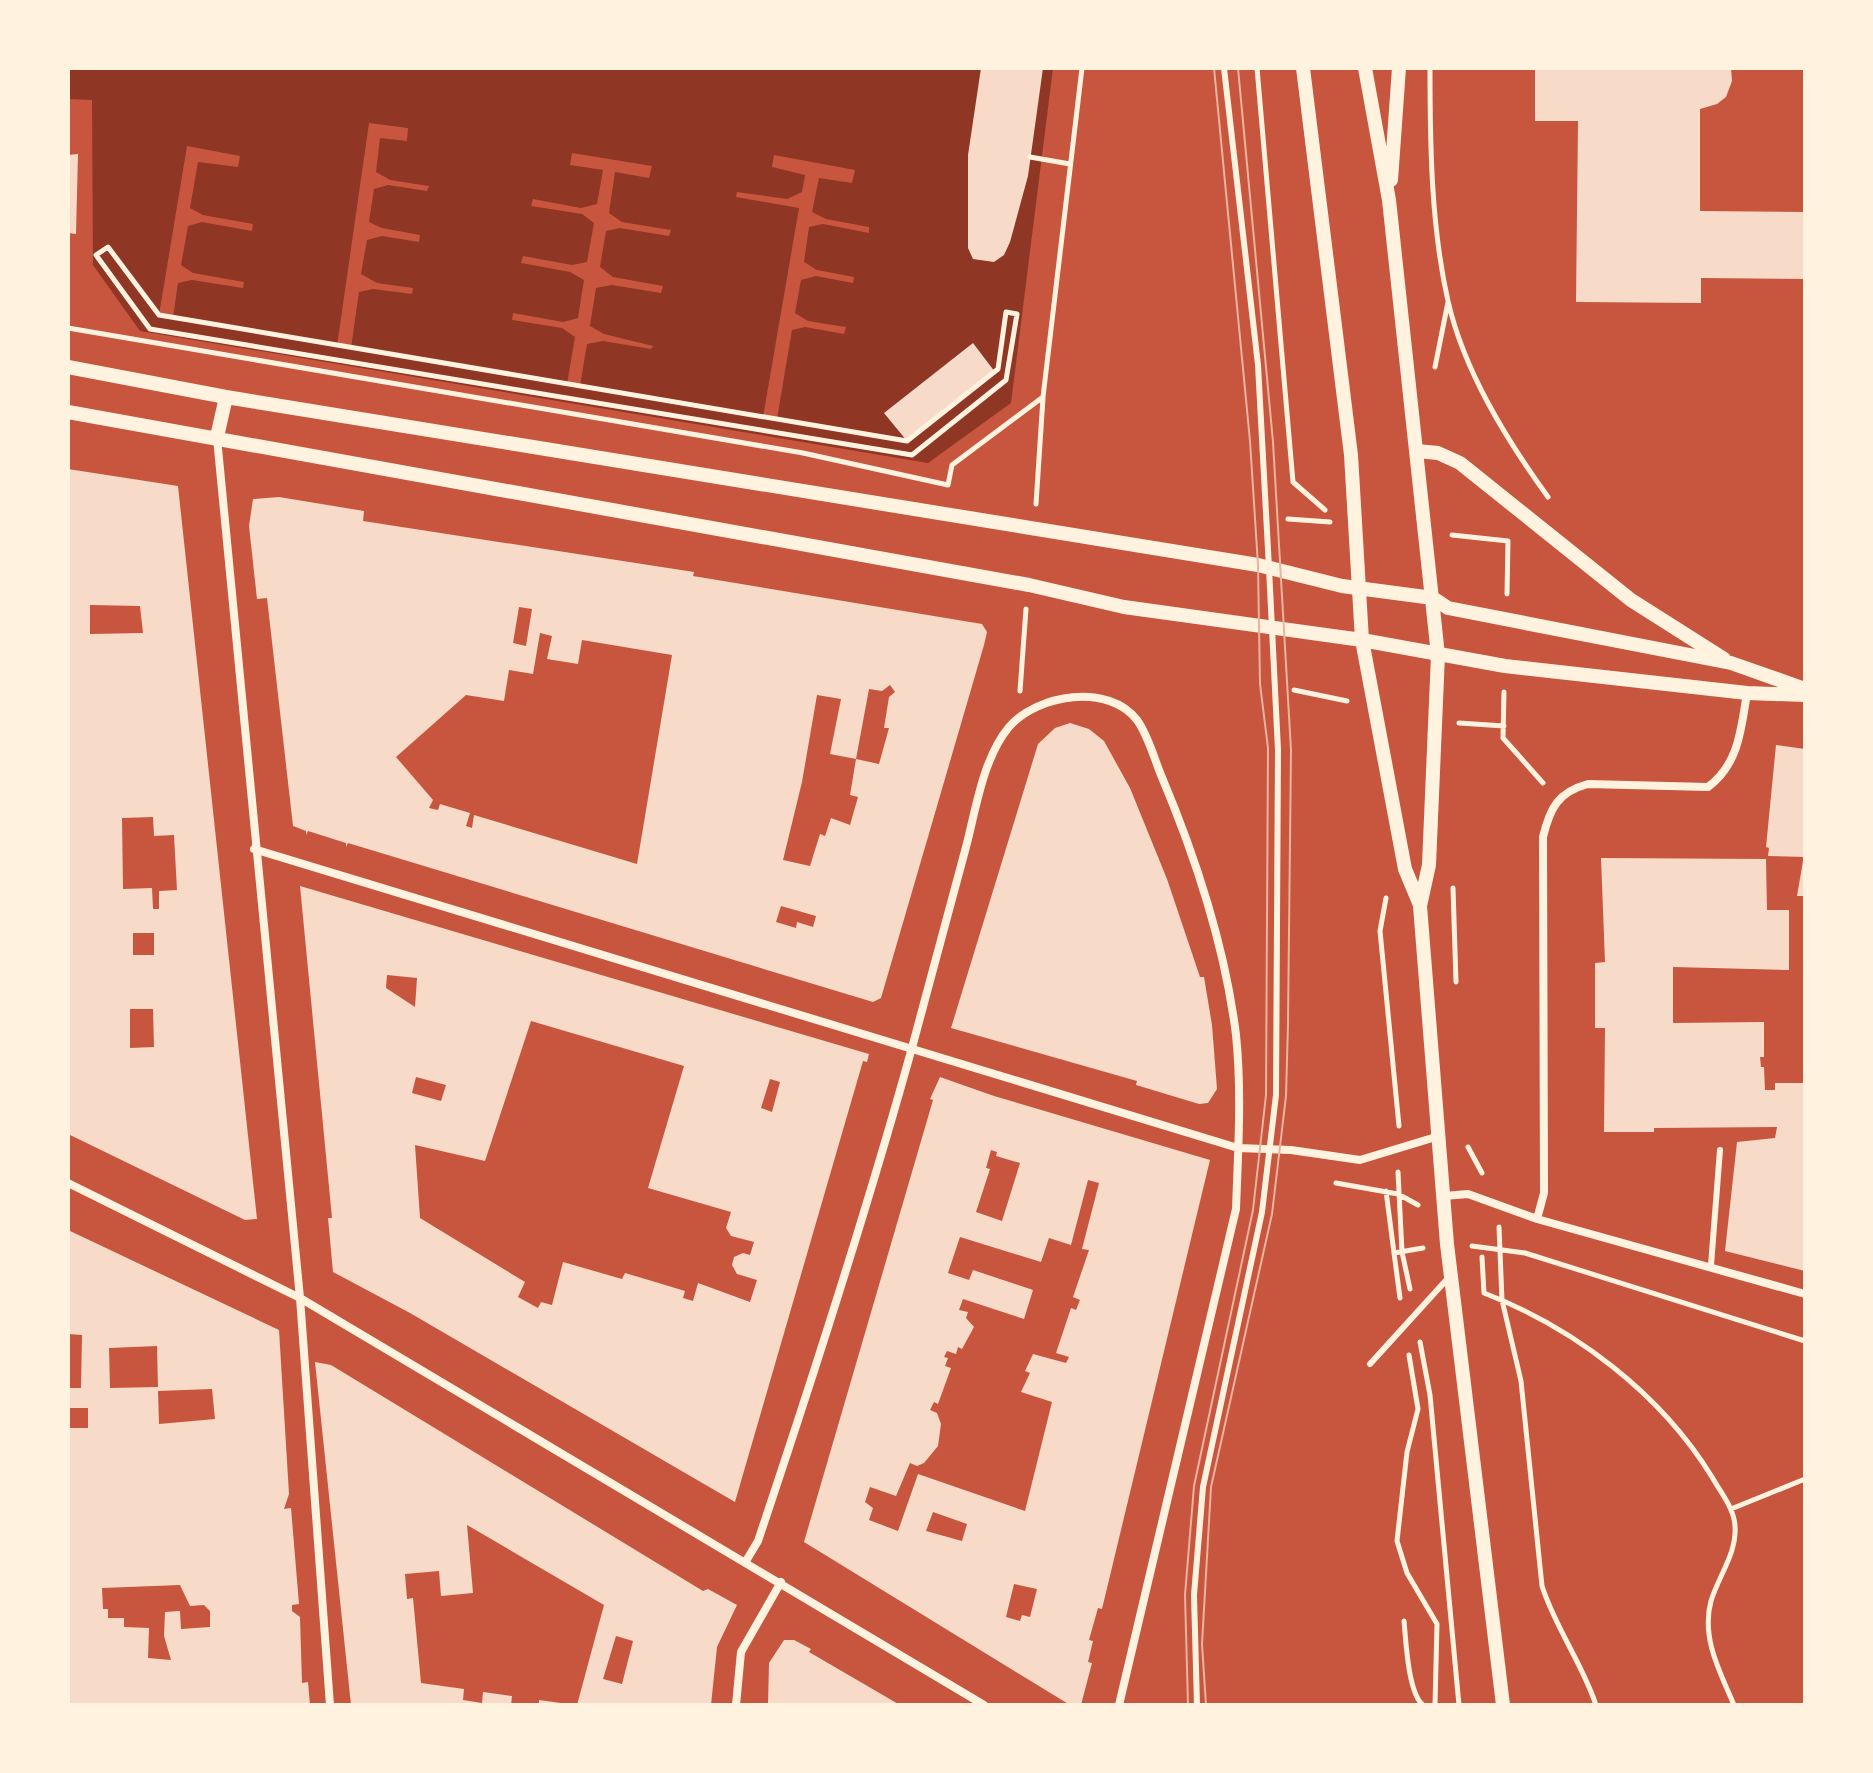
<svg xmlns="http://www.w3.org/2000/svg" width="1873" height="1773" viewBox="0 0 1873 1773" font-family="Raleway,sans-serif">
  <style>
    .water { fill: #8f3625 }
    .pier { fill: #c8553d }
    .building { fill: #f7dbc8; fill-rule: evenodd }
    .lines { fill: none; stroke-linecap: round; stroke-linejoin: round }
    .path { stroke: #fff3e0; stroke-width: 5 }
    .service { stroke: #fff3e0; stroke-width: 6 }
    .minor { stroke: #fff3e0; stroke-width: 8 }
    .tertiary { stroke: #fff3e0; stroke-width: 14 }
    .tram { stroke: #e9b49f; stroke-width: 2 }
  </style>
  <rect width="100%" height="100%" fill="#c8553d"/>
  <!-- water -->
  <path class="water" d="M68,68h985l-42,335 -83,60 -788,-132 -47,-66 -1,-165 -24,-1z"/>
  <!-- pier -->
  <path class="pier" d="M369,123l39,5 -1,13 -27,-3 -4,34 14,8 39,6 -2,5 -39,-6 -14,4 -5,33 13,6 38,7 -1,7 -37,-6 -15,4 -6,34 16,9 36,5 -1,6 -39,-5 -14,3 -8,56 -14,-2z
    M187,146l53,10 -2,11 -40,-5 -8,46 13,7 50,9 -1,7 -50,-9 -14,4 -7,39 12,8 51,9 -1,6 -51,-8 -14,3 -5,35 -14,-3z
    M572,153l80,13 -3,12 -34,-6 -6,41 13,9 49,8 -2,6 -49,-8 -14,3 -6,36 13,10 50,9 -2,7 -49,-8 -16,3 -6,38 14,8 49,12 -2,3 -48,-8 -16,3 -7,42 -13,-2 8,-47 -13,-9 -50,-8 1,-7 50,9 15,-4 6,-38 -14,-8 -49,-9 2,-7 49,9 15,-3 7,-39 -12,-9 -51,-8 2,-7 48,9 16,-4 6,-34 -33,-5z
    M774,155l81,15 -3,13 -33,-5 -7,34 14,7 43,8v6l-46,-9 -14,3 -5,35 13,8 37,7 -1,6 -37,-7 -15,4 -6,33 13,8 38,6 -2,7 -39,-7 -13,3 -15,89 -14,-2 36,-209 -63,-11 1,-5 50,7 15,-7 3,-17 -33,-8z"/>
  <!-- building -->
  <path class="building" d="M981,68h62l-15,108 -18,66 -6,13 -10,7 -21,-3 -5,-11v-93z
    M1535,68h196l1,13 -6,16 -9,7 -17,5v102l105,1v67l-104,-1v25l-125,-1 2,-181h-43z
    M78,154l-2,80 -8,-1v-78z
    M973,343l22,29 -88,69 -23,-28z
    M68,469l110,17 79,733 -12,1 -177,-86zM90,605l50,1 3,27 -53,1zM153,817l1,19 20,-1 3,55 -18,1v18h-6l-1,-21 -29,1 -1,-71zM133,933h21v22h-21zM130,1009h23l1,38 -24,1z
    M279,497l85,14 -1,10 331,51 -1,4 289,48 5,8 -3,13 -103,353 -8,4 -525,-159 -2,4v-4l-38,-12 -2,4v-4l-13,-5 -26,-228 -10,1 -8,-73 4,-27zM519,607l13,2 -6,37 -13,-3zM540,633l12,3 -5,23 31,5 4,-24 90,15 -35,209 -163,-49 -2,13 -6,-2 4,-13 -30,-9 -2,6 -9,-2 4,-8 -37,-43 70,-62 38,6 5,-31 24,4zM890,685l5,7 -6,5 -5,31h5l-10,36 -23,-5 -6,36 8,2 -8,28 -19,-7 -6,18 -5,-2 -10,32 -27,-6 19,-78 15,-87 24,4 -11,55 26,5 13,-70 13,2zM781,906l35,10 -3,11 -16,-5 -1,6 -20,-6z
    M1070,723l19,6 15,12 26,47 37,91 33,98h4l8,48 5,64 -9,14 -9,1 -63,-19 1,-4 -186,-53 87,-284 17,-16z
    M1776,745l29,4v108l-37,-1 1,-8 -3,-1z
    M1601,858l165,1 1,51h22v60l-116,-3v56l91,-1v35h-4l1,10h3l1,23h10v-7h30v188l-80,-20 12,-109 38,-4 2,-11 -123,1v4h-50l1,-104h-10v-65l10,-1z
    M1803,861l2,35h-8z
    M300,886l569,168 -2,8 -4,-1 -128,441 -325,-189 -77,-41 -5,-54h4zM387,975l30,3 -2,29 -29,-19zM531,1021l153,45 -36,122 83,24 -5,16 5,8 23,6 -4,13 -7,-2 -9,4 -2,8 5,9 20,6 -7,22 -52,-19 -5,18 -10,-3 2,-7 -33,-10 -27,-8 -3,6 -59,-17 -11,43 -11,-3 -3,6 -20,-11 7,-15 -105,-64 -5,-73 70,16zM416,1077l30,8 -5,16 -29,-8zM770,1079l10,3 -8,30 -11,-4z
    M940,1077l54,19 216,64 -108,449 -4,-1 -9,32 4,1 -5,21 4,1 -11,42h-11l-266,-163 129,-442 -3,-1zM991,1150l6,2 -1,4 24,7 -18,58 -26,-9 14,-43 -4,-1zM1088,1180l11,3 -17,66 7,1 -16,47 7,3 -4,10 -5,-2 -15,45 13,4 -3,6 -33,-9 -8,17 5,2 -9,19 31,10 -27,109 -107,-37 -20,57 -29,-11 4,-12 -8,-6 5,-15 26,9 14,-33 7,3 7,-3 14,-17 3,-22 -4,-11 -7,-3 4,-8 4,2 13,-36 -6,-2 3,-8 -4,-1 3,-6 9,3 2,-7 4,2 12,-22 -8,-9 2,-6 -9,-2 4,-11 61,20 9,-29 -60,-20 -4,10 -21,-7 12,-36 81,25 8,-24 22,7zM933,1512l34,12 -5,17 -36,-10zM1014,1584l23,5 -7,28 -8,-2 -2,6 -14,-4z
    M68,1230l211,100 10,164 -5,15 7,-1 8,96 -7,1v6l8,6 2,66 6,-1 2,23h-242v-277h20v-20h-20v-20h13l1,-53 -14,-1zM157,1346l1,41 -48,1 -1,-40zM212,1389l3,30 -56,5 -1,-33zM180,1585l10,21 14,-1 6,6v16l-29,2 -1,-18 -15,1 -1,24 7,24 -23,-2 1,-30 -25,-1v-9h-16v-9h-5l-1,-21z
    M315,1362l16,3 372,226 5,-2 29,16 -20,42 -6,58h-134l27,-100 -137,-80 6,68 -32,3 -2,-25 -34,3 2,25 6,-1 8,85 43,6 -1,11 19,3 1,-11 29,4 -1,9h-160zM616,1636l17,5 -11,43 -19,-5z
    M784,1640h10l17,9 -2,3 91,53h-132l1,-42z
    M539,1700l22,3v2h-22z"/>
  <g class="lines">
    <!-- path -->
    <path class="path" d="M1257,68l36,414 32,28
      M1430,68c0,76 1,158 18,233 16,70 58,138 100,196
      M1030,157l40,7
      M108,247l51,68 748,126 91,-72 8,-57 11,2 -11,66 -94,75 -762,-126 -54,-74z
      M68,328l735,125 145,32 4,-20 91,-68 39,-329
      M1435,367l13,-65
      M1036,504l7,-106
      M1288,519l42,3
      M1452,535l56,6 -1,53
      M1294,690l53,11
      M1020,691l6,-82
      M1504,692l-1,46 40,45
      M1459,723l45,3
      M1453,888l3,94
      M1386,898l-6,33 19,195
      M1468,1147l14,26
      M1398,1172l4,80 8,37
      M1336,1183l62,11 20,11
      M1386,1191l8,62
      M1499,1227l3,73 19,81 21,205c13,41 40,77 54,119
      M1472,1246l53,7 280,88
      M1482,1257l2,36c91,35 177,101 228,184 9,16 22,31 23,49 2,27 -16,49 -24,75 -10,37 9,71 23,104
      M1400,1298l-6,-45 29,-5
      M1420,1342l10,53 29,310
      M1409,1355l9,54 -11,43 -10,89 10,32 30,51 -2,81
      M1731,1509l74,-30
      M1404,1621c2,20 4,72 19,84"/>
    <!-- service -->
    <path class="service" d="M1711,1265l9,-115
      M1370,1364l80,-88
      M1197,1705l-3,-110 9,-108 59,-275 14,-117 2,-345 -9,-182 -11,-203 -34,-297"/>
    <!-- minor -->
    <path class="minor" d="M217,438l83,860 30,407
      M254,849l984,299 53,2 69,10 79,-24
      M68,1183l232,115 684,407
      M1444,1196l24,-2 69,25 268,75
      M1537,1219l7,-26 -1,-356c7,-29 15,-45 45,-53l120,3c31,-23 33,-58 39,-94
      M746,1561l12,-20c55,-164 109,-330 155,-497 18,-66 35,-131 53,-197 10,-38 17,-89 43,-120 28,-33 100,-44 128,-7 11,15 17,38 24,55 35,83 64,171 75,260 6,57 2,117 0,174l-117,496
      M736,1705l5,-53 40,-70"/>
    <!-- tertiary -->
    <path class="tertiary" d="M1303,68l48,387 11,185 43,229 15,36
      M1365,68l24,132 49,455 -9,210 -9,41 27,338 56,461
      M1391,180l8,-112
      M68,367l158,30 1032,168 84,21 91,12 15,10 283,55 74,26
      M68,412l961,173 95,22 238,33 143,26 242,27 58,2
      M217,437l9,-40
      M1417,451l21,2 22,10 171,137 93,59"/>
    <!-- tram -->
    <path class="tram" d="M1188,1705l-3,-110 9,-109 59,-276 13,-115 2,-347 -8,-64 -2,-119 -8,-124 -36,-373
      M1206,1705l-4,-61 9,-157 61,-273 14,-118 2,-72 3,-274 -18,-308 -35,-374"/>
  </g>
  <!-- border -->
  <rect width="1873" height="1773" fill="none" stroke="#fff3e0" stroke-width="140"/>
</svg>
